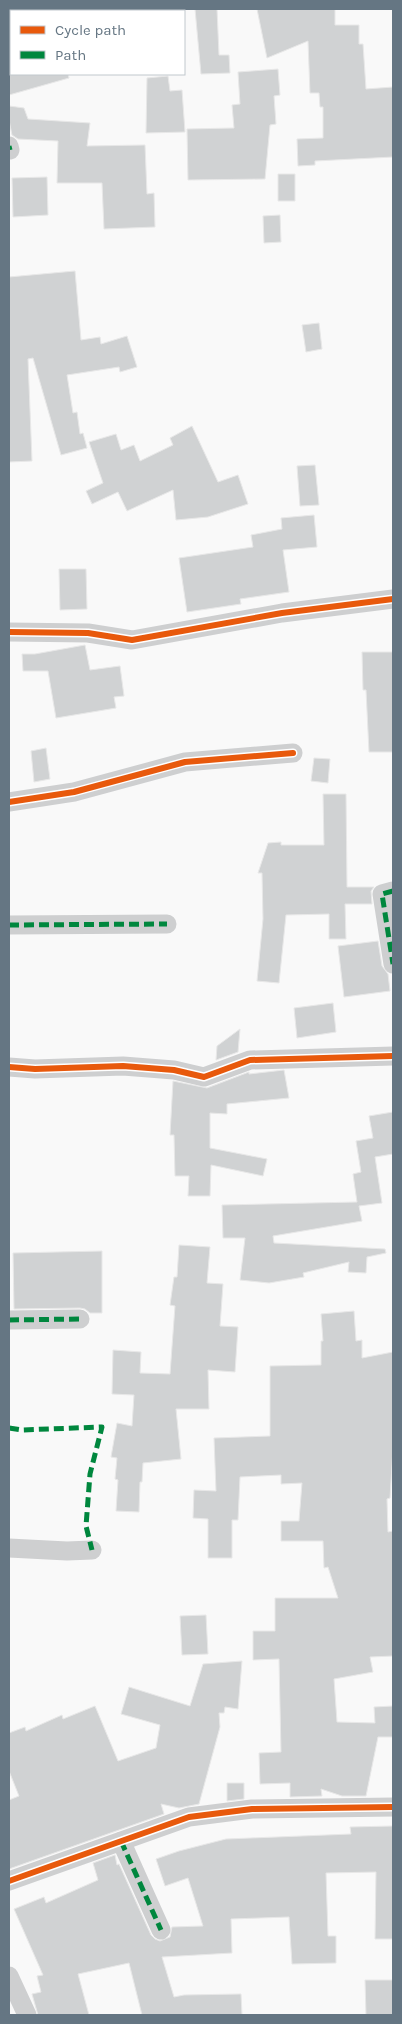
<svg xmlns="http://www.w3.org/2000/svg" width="402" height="2024" viewBox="0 0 402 2024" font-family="Karla,sans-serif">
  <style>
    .building { fill: #d0d2d3; stroke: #e8e8e8 }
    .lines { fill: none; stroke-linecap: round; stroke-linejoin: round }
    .minor { stroke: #cecfd0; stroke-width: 19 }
    .quiet { stroke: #00873e; stroke-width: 5; stroke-dasharray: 10 5; stroke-linecap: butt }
    .cycleway-casing { stroke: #fff; stroke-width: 9 }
    .cycleway { stroke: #e8590c; stroke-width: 6 }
  </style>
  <rect width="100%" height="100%" fill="#f9f9f9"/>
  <!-- building -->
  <path class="building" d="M195,9h22l2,46h10l1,18 -29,1z
    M257,9h78v16h24v19h4l3,45 27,-2v70l-78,4v4l-17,1 -1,-27 26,-1v-31h-3l-1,-14h-9l-2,-52 -41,17z
    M278,69l2,26 -6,1 2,28 -6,1 -5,54 -77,1 -1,-51 47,-1 -2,-23 8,-1 -2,-32z
    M9,74h59l1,4 -60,17z
    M168,76l2,15 12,-1 3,42 -39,1 1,-55z
    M9,106l15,2 4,11 62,4 -3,23 58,-1 2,49 7,-1 1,34 -51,2 -2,-46h-45l1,-42 -40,-2 -6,-4 -3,-15z
    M278,174h17v27h-17z
    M47,177l1,38 -35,2 -1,-39z
    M280,215l1,27 -17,1 -1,-27z
    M75,271l6,69 19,-3 1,7 26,-8 10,31 -17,5 -1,-5 -52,8 6,38 4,-1 3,22 3,-1 4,15 -26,7 -28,-97 -5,1 4,102 -23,1v-185z
    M319,323l3,26 -16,3 -4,-27z
    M192,426l26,56 20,-7 10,29 -40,13 -32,3 -3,-30 -46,21 -9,-19 -26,12 -6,-13 17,-8 -14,-41 27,-8 5,16 13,-5 6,16 33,-16 -3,-7z
    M315,465l4,40 -19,1 -3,-40z
    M314,515l3,32 -34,3 6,42 -49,7 1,5 -54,8 -8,-54 74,-11 -2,-12 31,-6 -1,-11z
    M59,569h27l1,40 -27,1z
    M85,645l5,25 30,-4 4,30 -10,1 2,11 -60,10 -8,-47h-25l-1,-17h13z
    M362,652h31v100h-24l-3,-62h-3z
    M46,748l4,31 -16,3 -3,-31z
    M314,758l16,1 -2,24 -17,-2z
    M323,794h23l1,93h27l-3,4 1,13h-27l1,35h-17v-25l-43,1 -7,68 -22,-2 6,-62 -1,-46h-4l10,-30 13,-1v3h43z
    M378,941l4,25 6,8 2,17 -46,6 -6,-51z
    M333,1003l3,29 -39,6 -3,-30z
    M240,1029l-2,23 -22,8 1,-14z
    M284,1070l5,28 -62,6v10l-17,-1v35l57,11 -4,17 -52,-11 -1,31h-22l1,-20h-14l-1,-41h-4l3,-54 34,7 42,-16v2z
    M393,1112v42l-18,3 7,46 -23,3 3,15 -89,15 1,7 111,6 1,4 -19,4 -1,16 -18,-1 1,-10 -46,11 1,4 -35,6 -29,-3 5,-42h-22l-1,-33 135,-3 -4,-28 8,-2 -5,-31 17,-3 -4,-22z
    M179,1245l31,2 -3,36 16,1 -3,42 18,1 -3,45 -27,-2 1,39h-33l5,50 -38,4 -1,19h-2l-1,30 -23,-1 2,-31 -3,-1 2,-21 -6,-1 6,-34 15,3 2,-31 -22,-1 1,-44 28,2 -1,21 30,1 5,-68 -5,-1 4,-28h3z
    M102,1251v62h-12l-5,-4 -5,-1 -66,1 -1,-56z
    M354,1311l2,30 6,-1v18l31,-6v96l-3,50 -3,1 1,33 5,-1v125l-23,1 3,15 -39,7 3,43 38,1 -1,-16 19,-1v31h-15l-12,59h-24l-21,-7 1,7 -32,1v-14l-30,1 -1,-31 22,-1 -2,-93 -26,1v-29h22v-33h63l-10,-31 -4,1 -1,-27h-42v-20h18l3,-38 -21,1v-9l-41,2 -2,43h-6v38h-24v-39l-15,-1 1,-28 22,1 -2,-53 56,-2v-70l51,-1v-24h2l-2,-27z
    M206,1615l2,39 -26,1 -2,-39z
    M242,1661l-4,48 -13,-2 -1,6h-5l1,14 -21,77 -20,4 -18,-4 3,10 -155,55v-69l10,-4 -10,-25v-38l16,-6 1,4 36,-16 1,4 32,-13 23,55 38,-13 4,-23 -39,-11 8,-27 61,19 13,-42z
    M227,1783h17v16l-17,2z
    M393,1826v113h-18l1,-67 -50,1 2,63h8v27l-44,1 -3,-47 -58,2 1,34 -70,4 12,40 10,-2 57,-1 1,21h-100l-13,-52 -51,11 11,41h-51l-6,-21 9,-2 -4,-16 6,-1 -29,-66 30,-12 2,6 52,-23 -5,-17 22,-8 2,10 2,-1 32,71 4,4 5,2 10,-4 2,-10 31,-1 -15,-48 -23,8 -9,-27 23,-8 47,-12 125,-5 -1,-7z
    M365,1980h28v35h-27z"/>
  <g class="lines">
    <!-- minor -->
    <path class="minor" d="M130,9l1,2
      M74,11l5,-2
      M9,42l2,-1
      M9,146l1,4
      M9,632l79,1 44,7 150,-27 111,-14
      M9,802l65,-10 111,-30 108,-9
      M393,891l-11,3 11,70
      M9,925l158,-1
      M9,1067l26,2 88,-3 51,4 30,7 46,-17 143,-4
      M9,1320l71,-1
      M9,1548l58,3 25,-1
      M121,1841l40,89
      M9,1881l180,-64 63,-8 141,-2
      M9,1976l18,39"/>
    <!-- quiet -->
    <path class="quiet" d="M130,9l1,2
      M9,146l1,4
      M393,891l-11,3 11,70
      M9,925l158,-1
      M9,1320l71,-1
      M9,1428l13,2 80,-3 -12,47 -4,52 6,24
      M121,1841l40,89"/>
    <!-- cycleway casing -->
    <g class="cycleway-casing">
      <path id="cycleway" d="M9,632l79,1 44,7 150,-27 111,-14
        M9,802l65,-10 111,-30 108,-9
        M9,1067l26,2 88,-3 51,4 30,7 46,-17 143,-4
        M9,1881l180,-64 63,-8 141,-2"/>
    </g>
    <!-- cycleway -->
    <use href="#cycleway" class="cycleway"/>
  </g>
  <!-- border -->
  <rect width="402" height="2024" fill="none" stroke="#657683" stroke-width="20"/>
  <!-- legend -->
  <rect x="10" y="10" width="175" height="65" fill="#ffffff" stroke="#c1c8cd"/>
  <rect x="20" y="26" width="25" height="8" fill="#e8590c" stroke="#c1c8cd"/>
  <text x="55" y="35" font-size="15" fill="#657683">Cycle path</text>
  <rect x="20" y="51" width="25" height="8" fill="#00873e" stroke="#c1c8cd"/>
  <text x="55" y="60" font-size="15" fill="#657683">Path</text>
</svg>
